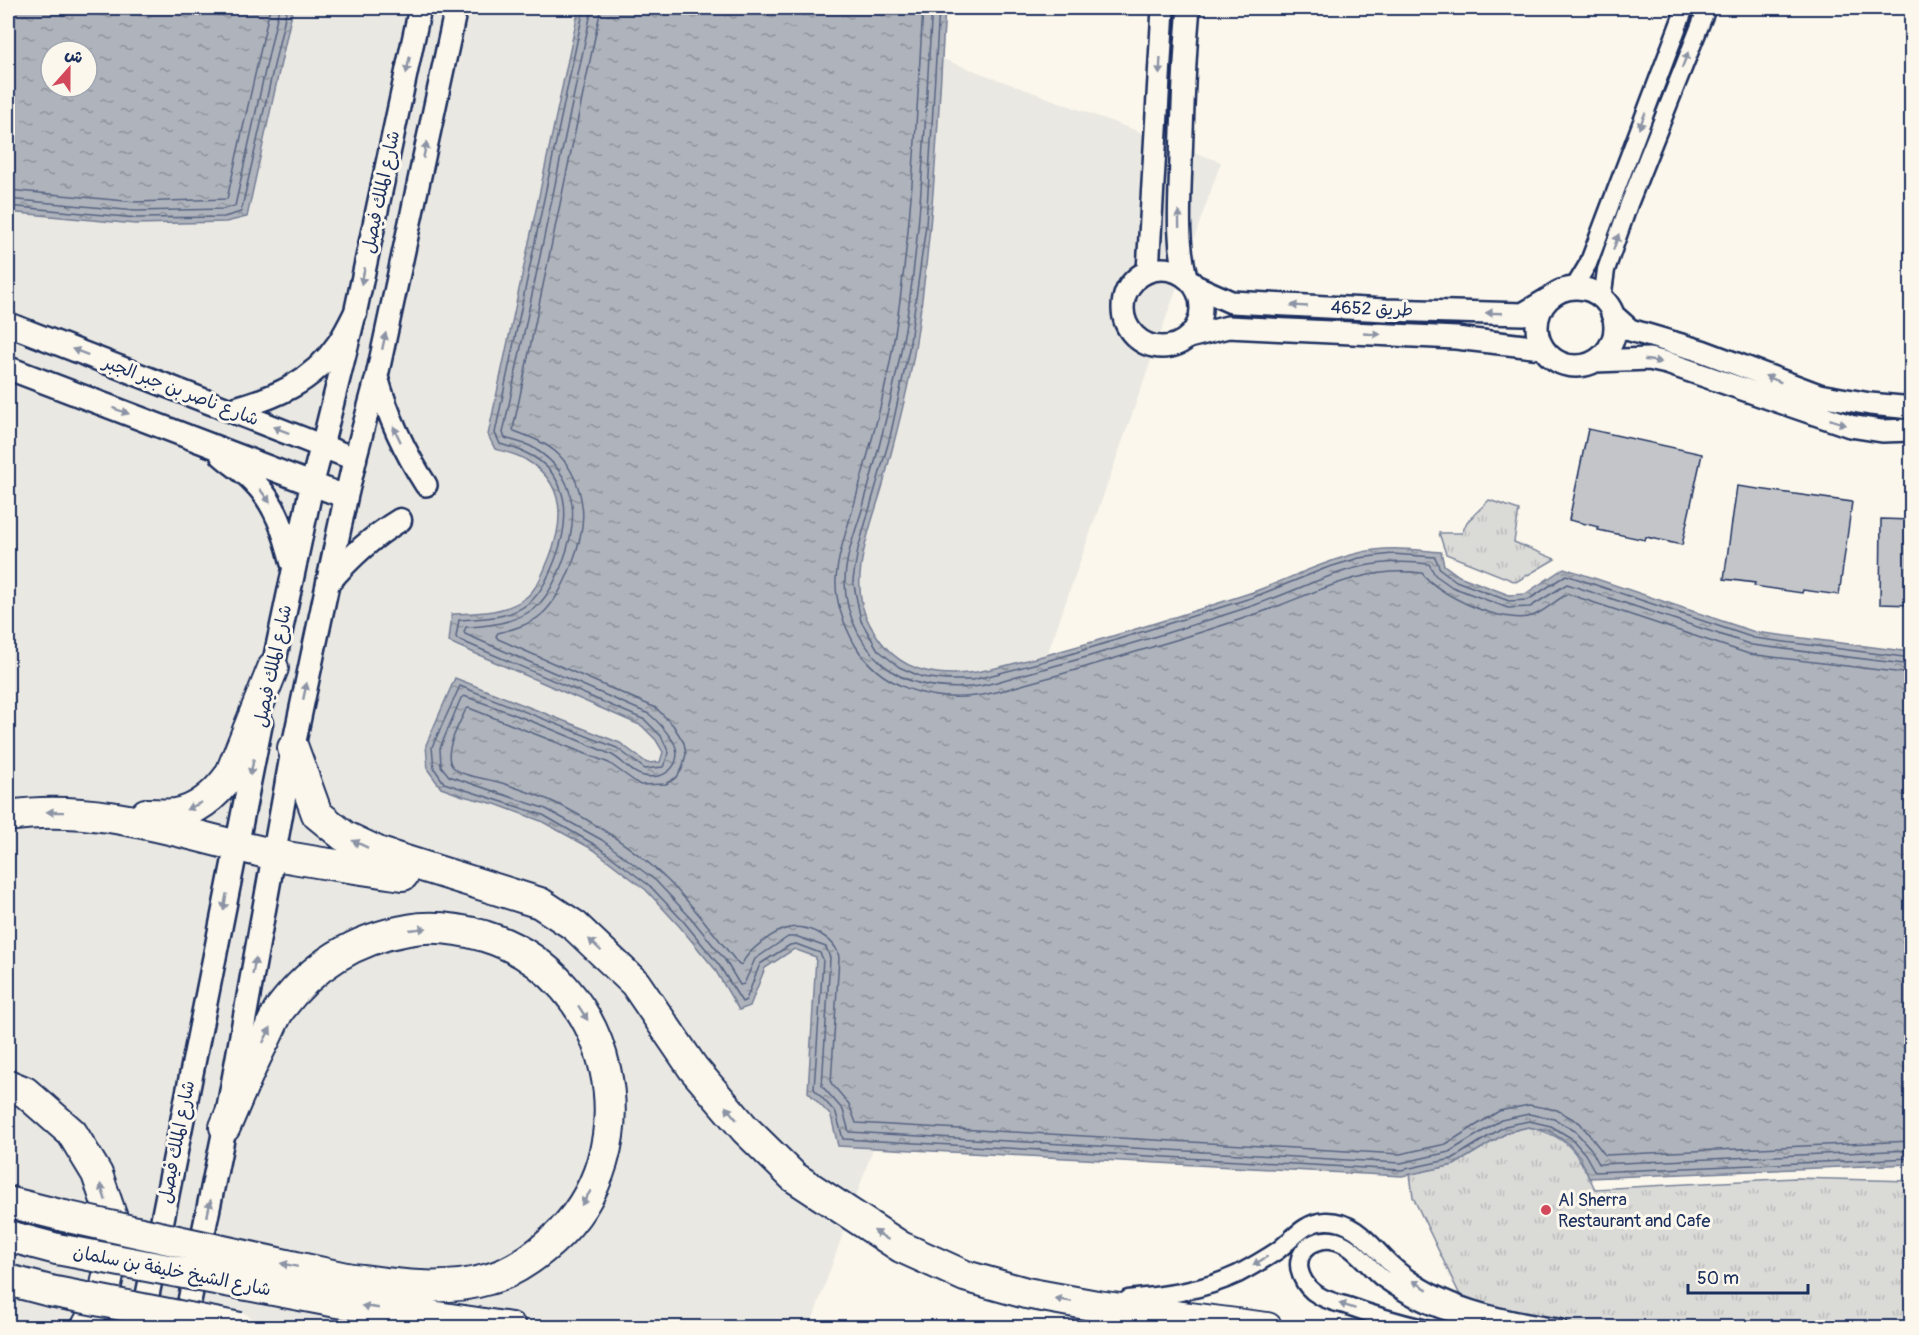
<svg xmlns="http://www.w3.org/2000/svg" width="1919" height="1335" viewBox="0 0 1919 1335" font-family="Pangolin,'Playpen Sans Arabic',sans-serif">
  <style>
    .built { fill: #eae8e2; fill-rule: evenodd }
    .grass { fill: url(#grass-tufts); stroke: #7a849a; stroke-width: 1.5 }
    .water { fill: url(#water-ripples); stroke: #747e96; stroke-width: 1.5; fill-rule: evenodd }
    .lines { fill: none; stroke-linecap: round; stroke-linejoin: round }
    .shore { stroke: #566483; stroke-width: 1.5 }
    .building { fill: #c3c5c9; stroke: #1b2f5e; stroke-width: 1.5 }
    .minor-casing { stroke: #1b2f5e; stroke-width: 21 }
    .tertiary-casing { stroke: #1b2f5e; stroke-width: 26 }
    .secondary-casing { stroke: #1b2f5e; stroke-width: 27 }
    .motorway-casing { stroke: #1b2f5e; stroke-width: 34 }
    .minor { stroke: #fbf7ec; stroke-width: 16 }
    .tertiary { stroke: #fbf7ec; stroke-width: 21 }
    .secondary { stroke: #fbf7ec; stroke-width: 22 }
    .motorway { stroke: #fbf7ec; stroke-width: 30 }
    .motorway-bridge-casing { stroke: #1b2f5e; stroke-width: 34; stroke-linecap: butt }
    .motorway-bridge { stroke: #fbf7ec; stroke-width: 30 }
    .oneway { fill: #8b93a5 }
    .poi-dot { fill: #d1495b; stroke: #fbf7ec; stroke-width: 2 }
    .labels { text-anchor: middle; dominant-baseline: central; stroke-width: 6; stroke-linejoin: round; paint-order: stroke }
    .street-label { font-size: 18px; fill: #1b2f5e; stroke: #fbf7ec }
    .poi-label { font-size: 18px; fill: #1b2f5e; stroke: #fbf7ec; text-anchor: start }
  </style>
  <defs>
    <pattern id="grass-tufts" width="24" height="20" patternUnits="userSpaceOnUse" patternTransform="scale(1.5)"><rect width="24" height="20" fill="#dadad7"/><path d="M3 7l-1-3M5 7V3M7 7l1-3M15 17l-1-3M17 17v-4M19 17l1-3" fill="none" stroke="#babbbb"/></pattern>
    <pattern id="water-ripples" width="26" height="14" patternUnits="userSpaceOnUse" patternTransform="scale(1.5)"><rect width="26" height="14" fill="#afb3bb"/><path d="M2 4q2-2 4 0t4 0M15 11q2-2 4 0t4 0" fill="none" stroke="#8e929b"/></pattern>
  </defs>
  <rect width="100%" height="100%" fill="#fbf7ec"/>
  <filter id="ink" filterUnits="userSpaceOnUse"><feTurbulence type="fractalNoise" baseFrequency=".0167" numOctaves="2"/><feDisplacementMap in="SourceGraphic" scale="12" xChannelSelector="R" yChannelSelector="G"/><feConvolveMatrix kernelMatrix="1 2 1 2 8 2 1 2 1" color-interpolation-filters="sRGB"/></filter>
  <g filter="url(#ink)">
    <!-- built -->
    <path class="built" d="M8,8h797l416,154 -411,1165h-802zM51,51h36v36h-36z"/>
    <!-- grass -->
    <path class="grass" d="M1489,500l30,10 -5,32 41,17 -39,23 -70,-28 -7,-21h23l5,-11z
      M1528,1127c42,9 49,26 67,62l200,-11 116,3v146l-350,1 -93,-16 -55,-115 -3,-23 44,-9 54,-33z"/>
    <!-- water -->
    <path class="water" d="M8,8h285l-46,209 -21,5 -91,2 -127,-12zM51,51h36v36h-36z
      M579,8h366c-7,113 -12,227 -30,340 -7,45 -20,89 -31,133 -12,44 -39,101 -14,144 13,23 29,40 56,46 37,9 73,-4 109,-13 72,-19 144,-42 215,-65 35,-12 68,-30 105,-39 28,-8 57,-5 86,-2l3,13 15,11 50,19 16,-1 39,-26 191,64 156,20v512l-322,14 -9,-21 -13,-15 -18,-11 -21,-4 -20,5 -54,33 -52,11 -564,-30 -7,-30 -23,-24 8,-135 -22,-8 -29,19 -15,38 -11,4 -25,-42 -34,-41 -34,-37 -52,-40 -53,-29 -46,-17 -32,-8 -22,-8 -13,-18 -2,-25 29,-67 165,65 27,20 13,-1 3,-10 -7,-12 -14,-14 -193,-84 3,-28c25,-1 50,0 72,-15 13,-9 20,-28 26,-43 15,-38 14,-74 -24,-96 -9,-6 -21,-8 -31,-11l-7,-14z"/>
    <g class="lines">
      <!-- shore -->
      <path class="shore" d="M584,8l-89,425 5,11c9,3 18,5 26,9 45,21 45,66 29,107 -6,15 -13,32 -26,43 -20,16 -46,15 -70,17l-3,17 1,2 188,81 16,16 8,17 -6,14 -18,2 -28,-21 -157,-62 -28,61 2,21 10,15 99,32 54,31 53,40 34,36 35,43 23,37 4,-2 14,-36 30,-19 6,-1 24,9 3,6 -9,130 22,24 7,26 558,31 51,-11 53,-33 24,-5 22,5 20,12 14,16 10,18 317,-14
        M592,8l-89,425 2,5c9,3 19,5 27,9 46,27 48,71 30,117 -6,15 -15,36 -30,46 -20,13 -42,16 -66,17l-2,5 1,2 184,80c9,7 17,17 24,27 12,21 -6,40 -29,35 -13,-2 -22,-17 -34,-22 -48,-21 -97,-41 -146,-58l-3,2 -21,50 1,18 8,10 97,33 56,31 54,41 35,37 34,42 15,25 4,-1 11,-25 33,-22h10l28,10 4,11 -8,128 21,24 6,22 552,31 48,-11 52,-32 28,-6 25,5 21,12 16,18 8,15 313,-14
        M601,8l-88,421 1,2c16,6 33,12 45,24 13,13 21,33 23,50 5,30 -18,90 -41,110 -12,10 -28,14 -43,18l-2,3 2,3 158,69 17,17 11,18 2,11 -4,15 -5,8 -11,7 -26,1 -31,-22 -140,-55 -3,1c-6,14 -26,47 -12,59 11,10 34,10 48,15 15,5 32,11 47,17 35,15 86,49 113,75 29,27 52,59 77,90l3,-1c6,-14 32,-33 47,-36 18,-4 48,10 50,30l-8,125 18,21 7,19 544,31 46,-10 53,-33 30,-6 28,5 23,13 25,32 307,-14
        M923,8c-7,113 -11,227 -30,338 -9,54 -25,107 -39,159 -7,24 -16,49 -18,74 -1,23 8,46 19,66 24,41 74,57 120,51 20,-2 41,-10 61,-15 35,-9 69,-20 103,-30 40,-12 81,-24 120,-38 55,-19 103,-48 163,-40 17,23 81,52 110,43 13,-4 24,-17 36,-22l181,60 163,20
        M932,8c-8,114 -9,230 -31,343 -10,51 -23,101 -37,152 -7,25 -19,52 -19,79 0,35 19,71 48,90 23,15 53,17 79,15 16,-1 33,-8 49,-12 42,-11 84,-23 126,-36 36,-11 72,-22 108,-34 64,-22 101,-50 174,-41l6,11 17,12 56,21 22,-1 37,-23 185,61 160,20
        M939,8l-13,217 -17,124 -19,88 -32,112 -5,31 8,41 17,29 21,17 23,10 23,3h28l88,-23 193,-60 72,-29 33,-10 33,-4 43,3 5,12 16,12 53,20 19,-1 38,-25 188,63 158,20
        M8,190l128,12 91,-3 43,-191
        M8,199l128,12 87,-2 12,-3 44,-198
        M8,206l128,12 88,-1 17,-5 46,-204"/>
    </g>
    <!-- building -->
    <path class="building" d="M1588,429l114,25 -20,91 -36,-8 -1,3 -47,-10 1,-3 -30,-7z
      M1737,486l115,16 -13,93 -36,-5 -1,3 -48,-7 1,-3 -31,-4z
      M1881,519l30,1v85l-31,-1z"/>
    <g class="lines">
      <!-- minor casing -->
      <g class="minor-casing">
        <path id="minor" d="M1573,289l15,-25 97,-256
          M1602,299l4,-29 23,-66 78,-196
          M1128,1299c38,-4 74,-8 110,-25 13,-7 27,-15 39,-23 16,-12 27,-29 49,-30 30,-1 47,27 66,44 45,42 110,54 168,63
          M1423,1328c-26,-6 -50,-13 -75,-22 -10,-3 -21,-5 -30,-11 -14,-8 -25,-28 -15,-43 6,-9 18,-13 28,-12 21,2 36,26 51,38 28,20 58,35 92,40"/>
      </g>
      <!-- tertiary casing -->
      <g class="tertiary-casing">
        <path id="tertiary" d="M1123 308a39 39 0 1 1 78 0a39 39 0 1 1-78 0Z
          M1148,271l15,-263
          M1186,277c-10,-39 -6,-78 -5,-118 2,-51 3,-101 8,-151
          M1195,286l36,16 155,8 137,4 25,-15
          M1537 327a39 39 0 1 1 78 0a39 39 0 1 1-78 0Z
          M1612,314l18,16 72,21 117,44 51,9 42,4
          M1189,337l39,-10 228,11 86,10
          M1595,361l54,-2 18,4 183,63 32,5 30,-1
          M377,377c11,39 27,74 49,108
          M322,446l33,-132 65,-306
          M355,459l22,-83 79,-368"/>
      </g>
      <!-- secondary casing -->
      <g class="secondary-casing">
        <path id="secondary" d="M8,324l347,135 -9,38 -53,251 -68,379 -41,201
          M8,368l338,129
          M230,410c44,-12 82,-27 109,-67 6,-9 11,-19 16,-29
          M222,455c10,9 23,17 32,27 22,22 31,51 38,80
          M329,582c21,-25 43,-45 71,-62
          M270,682l42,-198 10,-38
          M141,1328l120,-605"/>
      </g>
      <!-- motorway casing -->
      <g class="motorway-casing">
        <path id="motorway" d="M293,748l24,66 27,22 36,17 160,50 35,23 60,57 58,85 52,61 49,48 107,70 64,29 61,17 71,13 170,22
          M146,814c10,0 20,1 30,0 23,-4 41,-21 54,-39l43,-107
          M8,816c91,-14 176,19 264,38 43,9 87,14 131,21
          M8,1085l17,7 47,41 25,41 16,47 -2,39 -7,36 -18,32
          M225,1127c13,-30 25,-60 40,-88 5,-10 9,-21 15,-30 32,-43 75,-70 128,-79 25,-5 51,-1 76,6 131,40 170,215 67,306 -18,16 -39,31 -62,37 -47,14 -95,5 -143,-1
          M8,1202l56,14
          M8,1236l49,13
          M8,1280l42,11
          M337,1302l174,26"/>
      </g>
      <!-- minor -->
      <use href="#minor" class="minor"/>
      <!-- tertiary -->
      <use href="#tertiary" class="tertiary"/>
      <!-- secondary -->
      <use href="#secondary" class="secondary"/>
      <!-- motorway -->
      <use href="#motorway" class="motorway"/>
      <!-- motorway-bridge casing -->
      <g class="motorway-bridge-casing">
        <path id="motorway-bridge" d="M64,1216l282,62
          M57,1249l280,53
          M50,1291l190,37"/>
      </g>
      <!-- motorway-bridge -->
      <use href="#motorway-bridge" class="motorway-bridge"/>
    </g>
    <!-- one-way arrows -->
    <defs><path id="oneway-solid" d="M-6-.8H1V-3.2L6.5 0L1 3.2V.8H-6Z" transform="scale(1.5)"/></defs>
    <g class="oneway">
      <use href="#oneway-solid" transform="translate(1685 60) rotate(-69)"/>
      <use href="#oneway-solid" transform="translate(408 65) rotate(102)"/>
      <use href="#oneway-solid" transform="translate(1160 66) rotate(93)"/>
      <use href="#oneway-solid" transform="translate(1642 121) rotate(111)"/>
      <use href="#oneway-solid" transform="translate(425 150) rotate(-78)"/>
      <use href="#oneway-solid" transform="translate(1179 219) rotate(-91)"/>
      <use href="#oneway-solid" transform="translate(1616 242) rotate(-71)"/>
      <use href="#oneway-solid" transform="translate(363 276) rotate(102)"/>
      <use href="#oneway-solid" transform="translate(1299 306) rotate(-177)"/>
      <use href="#oneway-solid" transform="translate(1494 313) rotate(-178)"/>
      <use href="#oneway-solid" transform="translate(1372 334) rotate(3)"/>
      <use href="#oneway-solid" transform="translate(384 341) rotate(-78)"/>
      <use href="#oneway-solid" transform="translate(80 352) rotate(-159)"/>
      <use href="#oneway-solid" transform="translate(1653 361) rotate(8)"/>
      <use href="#oneway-solid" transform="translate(1773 379) rotate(-158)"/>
      <use href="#oneway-solid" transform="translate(121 411) rotate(20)"/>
      <use href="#oneway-solid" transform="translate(1838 422) rotate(19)"/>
      <use href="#oneway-solid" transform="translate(281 430) rotate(-159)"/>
      <use href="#oneway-solid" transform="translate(397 434) rotate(-115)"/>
      <use href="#oneway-solid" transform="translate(265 496) rotate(53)"/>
      <use href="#oneway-solid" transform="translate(305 691) rotate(-78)"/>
      <use href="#oneway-solid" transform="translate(252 767) rotate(102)"/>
      <use href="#oneway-solid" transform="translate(194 806) rotate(154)"/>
      <use href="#oneway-solid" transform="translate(55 812) rotate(-179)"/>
      <use href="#oneway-solid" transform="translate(360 844) rotate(-155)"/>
      <use href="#oneway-solid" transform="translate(225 902) rotate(101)"/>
      <use href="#oneway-solid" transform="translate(418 929) rotate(-6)"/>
      <use href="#oneway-solid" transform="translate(595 945) rotate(-136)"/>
      <use href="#oneway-solid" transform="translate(254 966) rotate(-80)"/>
      <use href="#oneway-solid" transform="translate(583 1013) rotate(57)"/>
      <use href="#oneway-solid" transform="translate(267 1035) rotate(-63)"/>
      <use href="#oneway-solid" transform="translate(731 1113) rotate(-130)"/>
      <use href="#oneway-solid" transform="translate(103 1192) rotate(-108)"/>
      <use href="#oneway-solid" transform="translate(586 1198) rotate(123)"/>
      <use href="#oneway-solid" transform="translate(209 1208) rotate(-78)"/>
      <use href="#oneway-solid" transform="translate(881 1235) rotate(-147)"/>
      <use href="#oneway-solid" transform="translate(1260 1261) rotate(148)"/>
      <use href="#oneway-solid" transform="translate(289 1265) rotate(-168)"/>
      <use href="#oneway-solid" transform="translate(1420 1285) rotate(-149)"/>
      <use href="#oneway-solid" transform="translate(1063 1300) rotate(-170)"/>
      <use href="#oneway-solid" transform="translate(1347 1306) rotate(-161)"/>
      <use href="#oneway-solid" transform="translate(370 1307) rotate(-172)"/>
    </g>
  </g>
  <!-- markers -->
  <circle class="poi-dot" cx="1546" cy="1210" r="6"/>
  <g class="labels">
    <!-- street labels -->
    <g class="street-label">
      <text transform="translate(381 192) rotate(-78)">شارع الملك فيصل</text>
      <text transform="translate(1372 309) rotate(2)">طريق 4652</text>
      <text transform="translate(181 391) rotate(21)">شارع ناصر بن جبر الجبر</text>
      <text transform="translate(273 666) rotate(-78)">شارع الملك فيصل</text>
      <text transform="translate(177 1142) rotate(-79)">شارع الملك فيصل</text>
      <text transform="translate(172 1271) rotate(11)">شارع الشيخ خليفة بن سلمان</text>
    </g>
    <!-- poi labels -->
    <g class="poi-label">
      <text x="1558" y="1200">Al Sherra<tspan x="1558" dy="21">Restaurant and Cafe</tspan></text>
    </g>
  </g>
  <!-- margin -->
  <rect width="1919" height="1335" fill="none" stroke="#fbf7ec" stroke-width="30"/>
  <rect x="15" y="15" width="1889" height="1305" fill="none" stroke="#1b2f5e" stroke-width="2" filter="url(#ink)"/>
  <!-- north arrow -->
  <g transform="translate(69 69) rotate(21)"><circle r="28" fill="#fbf7ec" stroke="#a1a7b3" stroke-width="1.5"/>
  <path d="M0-4.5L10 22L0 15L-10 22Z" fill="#d1495b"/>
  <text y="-9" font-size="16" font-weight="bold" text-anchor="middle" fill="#1b2f5e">ش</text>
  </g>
  <!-- scale -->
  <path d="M1688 1284v9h120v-9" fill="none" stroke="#1b2f5e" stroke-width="3"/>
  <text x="1697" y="1284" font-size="18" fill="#1b2f5e" stroke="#fbf7ec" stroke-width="4.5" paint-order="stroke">50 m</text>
</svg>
